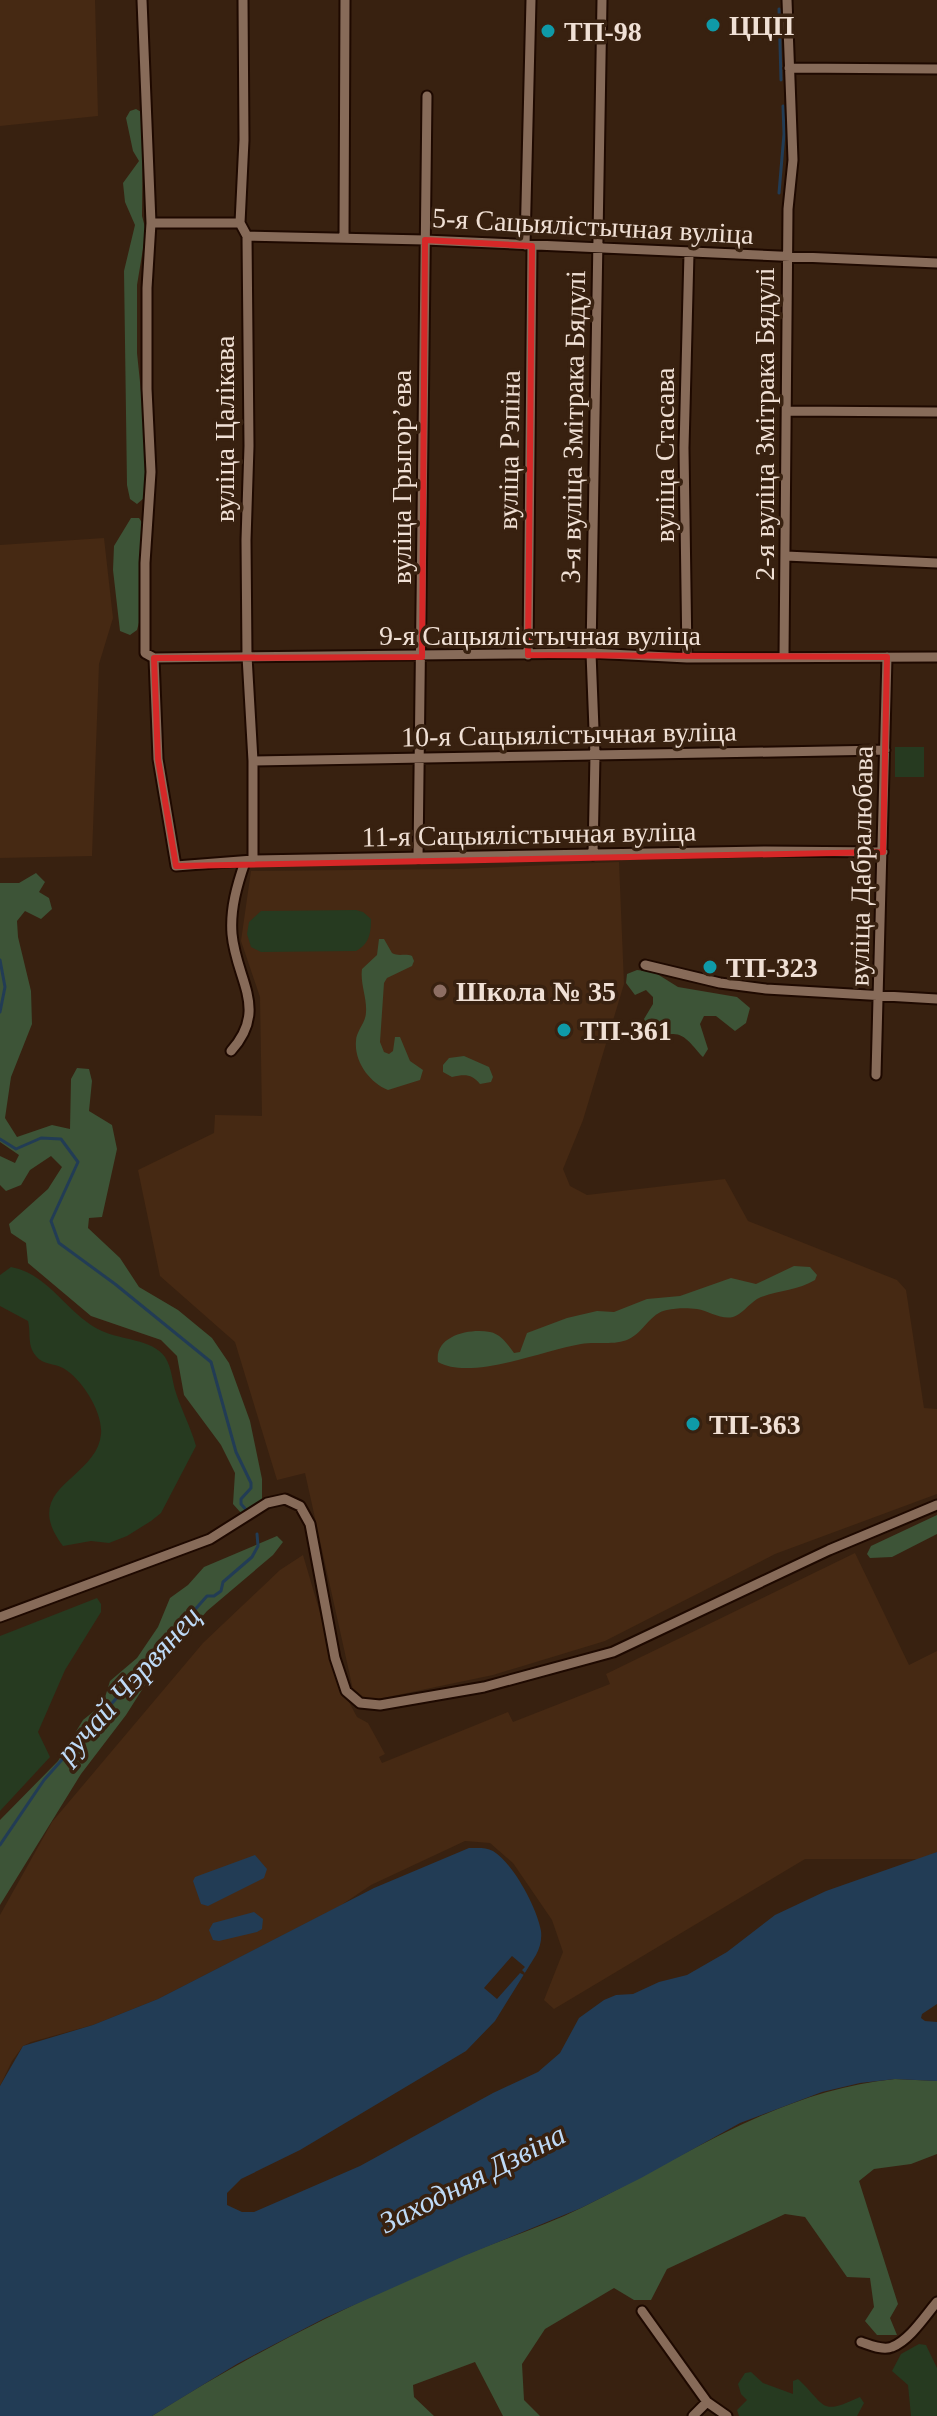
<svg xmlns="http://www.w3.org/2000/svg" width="937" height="2416" viewBox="0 0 937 2416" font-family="'Times New Roman',serif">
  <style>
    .built { fill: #462913 }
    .green { fill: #263a20 }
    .forest { fill: #3d5437 }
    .water { fill: #223c55 }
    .pier { fill: #382110 }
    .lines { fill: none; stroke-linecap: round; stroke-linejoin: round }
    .stream { stroke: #223c55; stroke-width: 3 }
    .street-casing { stroke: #1e0900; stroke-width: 13 }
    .street { stroke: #876b59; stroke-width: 9 }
    .marked { fill: none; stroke: #d62828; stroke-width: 6; stroke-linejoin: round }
    .culture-dot { fill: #0f9aa8; stroke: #382110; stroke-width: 3 }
    .education-dot { fill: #8d6e63; stroke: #382110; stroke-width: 3 }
    .labels { text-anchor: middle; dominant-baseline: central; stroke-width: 7; stroke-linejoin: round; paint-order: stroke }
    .poi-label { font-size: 28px; font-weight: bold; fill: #f0e0d5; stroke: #382110; text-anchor: start }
    .street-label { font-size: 28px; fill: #f0e0d5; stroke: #382110 }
    .water-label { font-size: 30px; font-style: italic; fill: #bedaf7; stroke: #382110 }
  </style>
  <rect width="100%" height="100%" fill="#382110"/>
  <!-- built -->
  <path class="built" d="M0,0h95l3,116 -98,10z
    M104,538l9,80 -14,46 -7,192 -92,2v-313z
    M619,862l5,122 -41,136 -20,49 7,17 17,9 138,-16 23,42 149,59 9,10 18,118 13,1v85l-162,60 -170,87 -112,34 -129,27 -10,-8 -49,-221 -28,7 -42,-138 -75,-66 -22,-106 76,-37 1,-18 47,1 -2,-119 -19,-56 10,-70 207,-2z
    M855,1553l54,112 28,-14v201l-15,7h-117l-251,150 -10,-9 19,-48 -11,-32 -39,-57 -23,-20 -25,-2 -94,44 -31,21 -182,93 -65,26 -62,17 -8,4 -11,15 -12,25v-171l52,-93 151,-179 77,-73 23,-15 40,136 14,26 11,6 17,31 -6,3 3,6 126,-51 5,10 97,-38 -4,-10z"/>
  <!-- green -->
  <path class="green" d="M895,747h29v30h-29z
    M356,910l7,2 8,7c0,15 -2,25 -15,32l-95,1 -10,-5 -4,-13 2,-12 12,-11z
    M11,1267c39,7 57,49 91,64 19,9 50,8 63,26 7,11 7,24 11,36 6,18 15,35 20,53l-35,67 -10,8 -24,15 -18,7 -18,-2 -28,5c-45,-59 34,-66 38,-112 2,-22 -19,-55 -38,-66 -9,-5 -20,-3 -27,-12 -9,-10 -5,-23 -8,-35l-28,-15v-31z
    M97,1598l4,6v8l-36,58 -27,62 12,25 -50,54v-175z
    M919,2344l7,1 11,23v48h-26l-3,-31 -16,-14 9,-17z
    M751,2372l12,11 30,11v-13l5,-2c29,27 21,37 62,18l4,6 -7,13h-118l-2,-6 10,-10 -6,-6 -3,-10 7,-11z"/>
  <!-- forest -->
  <path class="forest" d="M136,109l7,4 -1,103 4,15 -9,54v68l11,106 -4,39 -7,6 -7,-5 -3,-14 -3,-214 11,-46 -10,-23 -2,-19 16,-22 -6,-10 -7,-33 4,-7z
    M131,518h8l4,6 -3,95 -3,11 -7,5 -10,-4 -7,-61 1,-24z
    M36,873l9,9 -6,10 10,6 3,11 -11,10 -16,-8 -8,10 1,16 13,54 1,33 -21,53 -6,41 12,19 35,-12 18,4 1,-50 6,-11 12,1 3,12 -3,30 23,14 5,24 -15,68 -13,1 -1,10 32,30 19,29 39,23 34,28 17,25 21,58 12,58v27l-21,7 -8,-9 2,-31 -14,-28 -37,-50 -7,-39 -16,-16 -70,-24 -63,-53 -2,-20 -15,-10 -2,-9 39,-35 14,-22 -11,-11 -21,14 -9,15 -15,6 -6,-6v-29l15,7 4,-8 -19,-13v-259h19z
    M379,939h5l8,14c7,4 13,0 20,3l2,5 -2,5 -25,12 -3,5 -4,59 4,10 5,2 4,-3 2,-14h5l10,24 13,9 -3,10 -32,10c-18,-7 -34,-28 -32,-49 0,-10 10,-18 10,-29 1,-15 -6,-28 -4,-43l15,-14z
    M637,970l17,2 24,15 59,10 13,11 -4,15 -11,8 -19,-15h-12l-4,8 8,25 -5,8c-12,-12 -20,-29 -39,-21l-13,-4 -7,-13 9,-15v-7l-7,-7 -11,5 -9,-12 1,-9z
    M464,1056l25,11 4,10 -2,5 -11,2c-8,-10 -15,-10 -28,-7l-9,-5v-7l6,-7z
    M794,1266l16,1 7,8 -2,5c-18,11 -39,10 -58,19 -8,5 -16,16 -24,18 -12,3 -24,-6 -36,-8 -9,-1 -21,-1 -30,1 -17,3 -23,22 -38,29 -14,7 -34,2 -48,5 -37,6 -110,37 -143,18 -4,-26 31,-34 52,-30 11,2 18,13 24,21l6,-1 7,-19 40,-15 30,-7 17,1 33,-13 33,-3 51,-18 25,6z
    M937,1515v19l-45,23 -22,1 -3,-4 4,-8z
    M277,1536l6,6 -10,13 -66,56 -55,63 -26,41 -45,59 -81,131v-85l58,-59 25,-41 20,-16 7,-23 27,-23 21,-31 12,-29 18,-13 16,-18z
    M895,2079l42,2v73l-26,10 -37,5 -15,12 39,123 -8,14 7,17h-20l-12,-14 9,-14 -4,-29 -23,-1 -42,-60 -20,-3 -118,55 -16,31h-17l-20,-12 -69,41 -23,35 2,36 16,16h-37l-28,-54 -62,23 1,12 20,19h-282c99,-63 204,-115 313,-161 39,-16 80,-29 118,-48 104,-51 194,-116 312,-128z"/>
  <!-- water -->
  <path class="water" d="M469,1848c8,0 17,-1 24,3 20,12 44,57 48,80 1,9 -1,16 -5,24l-41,66 -29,30 -166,99 -59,29 -14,14v12l15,7h12l106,-46 133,-73 45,-21 22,-19 19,-35 25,-18 12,-5 17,-1 26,-12 28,-7 40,-23 48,-37 51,-24 111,-39v152l-15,10 -1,4 4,3 12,1v59l-42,-2 -35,4 -38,9 -82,31 -99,55 -60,30 -117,48 -139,62 -88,46 -85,52h-152v-330l23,-40 70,-21 65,-26 216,-111z
    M255,1855l12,14 -3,9 -56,28 -7,-2 -8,-23 2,-4z
    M254,1912l9,7 -1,10 -5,3 -38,9 -6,-1 -4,-10 4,-7z"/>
  <!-- pier -->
  <path class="pier" d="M512,1956l13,11 -3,3 3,3 -1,2 -4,-2 -23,26 -13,-11z"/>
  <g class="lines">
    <!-- stream -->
    <path class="stream" d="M779,9l2,71
      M779,193l5,-59 -1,-28
      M0,960l5,27 -5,25
      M0,1139l16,10 25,-11 20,1 17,23 -27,59 8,22 56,41 96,78 25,90 15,31v5l-10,11v5l7,8
      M0,1845l44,-65 163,-184h7l7,-5 2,-9 29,-25 6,-11 -1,-12"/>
    <!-- street casing -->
    <g class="street-casing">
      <path id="street" d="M142,0l9,223 -4,65v101l4,83 -6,91v90l9,5 437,-5 96,5 250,-1
        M243,0l1,140 -4,83 7,13 2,210 -3,94 1,116 6,105v99
        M789,68l148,1
        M151,223h89
        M247,236l178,4 512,23
        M344,237l1,-237
        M525,245l6,-245
        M788,411l149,1
        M786,556l151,7
        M528,655l4,-409
        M784,657l4,-448 5,-49 -6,-160
        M154,658l4,101 18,107 77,-6 512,-9 118,1
        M687,658l-3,-210 5,-195
        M253,761l632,-11
        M593,855l2,-100 -4,-102 11,-653
        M418,858l9,-762
        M645,965l75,18 46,6 171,10
        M231,1051c38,-42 5,-71 1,-117 -2,-25 5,-49 13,-72
        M876,1075l11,-418
        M0,1617l210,-78 57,-36 18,-4 15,7 10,18 25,134 11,33 14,12 20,2 104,-18 129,-35 216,-102 108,-45
        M642,2311l65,91 20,14
        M861,2342c9,3 22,9 31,5 18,-7 33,-31 45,-45
        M693,2416l14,-14"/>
    </g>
    <!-- street -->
    <use href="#street" class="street"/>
  </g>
  <!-- marked area -->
  <path class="marked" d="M425,240l107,6 -4,409 359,2 -4,195 -707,14 -18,-107 -4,-101 268,-1z"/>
  <!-- markers -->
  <g class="culture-dot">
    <circle cx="713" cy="25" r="8"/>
    <circle cx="548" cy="31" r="8"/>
    <circle cx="710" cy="967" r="8"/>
    <circle cx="564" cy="1030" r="8"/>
    <circle cx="693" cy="1424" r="8"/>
  </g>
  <circle class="education-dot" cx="440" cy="991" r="8"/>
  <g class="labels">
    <!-- poi labels -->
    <g class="poi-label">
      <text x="729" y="25">ЦЦП</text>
      <text x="564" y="31">ТП-98</text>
      <text x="726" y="967">ТП-323</text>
      <text x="456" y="991">Школа № 35</text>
      <text x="580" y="1030">ТП-361</text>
      <text x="709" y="1424">ТП-363</text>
    </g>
    <!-- street labels -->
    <g class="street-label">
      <text transform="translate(593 226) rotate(3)">5-я Сацыялістычная вуліца</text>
      <text transform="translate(764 424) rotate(-90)">2-я вуліца Змітрака Бядулі</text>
      <text transform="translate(573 427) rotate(-89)">3-я вуліца Змітрака Бядулі</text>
      <text transform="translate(224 429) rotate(-90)">вуліца Цалікава</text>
      <text transform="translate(509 450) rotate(-89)">вуліца Рэпіна</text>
      <text transform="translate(664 455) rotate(-90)">вуліца Стасава</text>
      <text transform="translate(401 477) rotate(-90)">вуліца Грыгорʼева</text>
      <text x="540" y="635">9-я Сацыялістычная вуліца</text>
      <text transform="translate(569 734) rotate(-1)">10-я Сацыялістычная вуліца</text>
      <text transform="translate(529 834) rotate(-1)">11-я Сацыялістычная вуліца</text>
      <text transform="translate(861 866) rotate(-89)">вуліца Дабралюбава</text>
    </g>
    <!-- water labels -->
    <g class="water-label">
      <text transform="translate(128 1684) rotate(-48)">ручай Чэрвянец</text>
      <text transform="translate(472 2178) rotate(-27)">Заходняя Дзвіна</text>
    </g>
  </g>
</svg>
